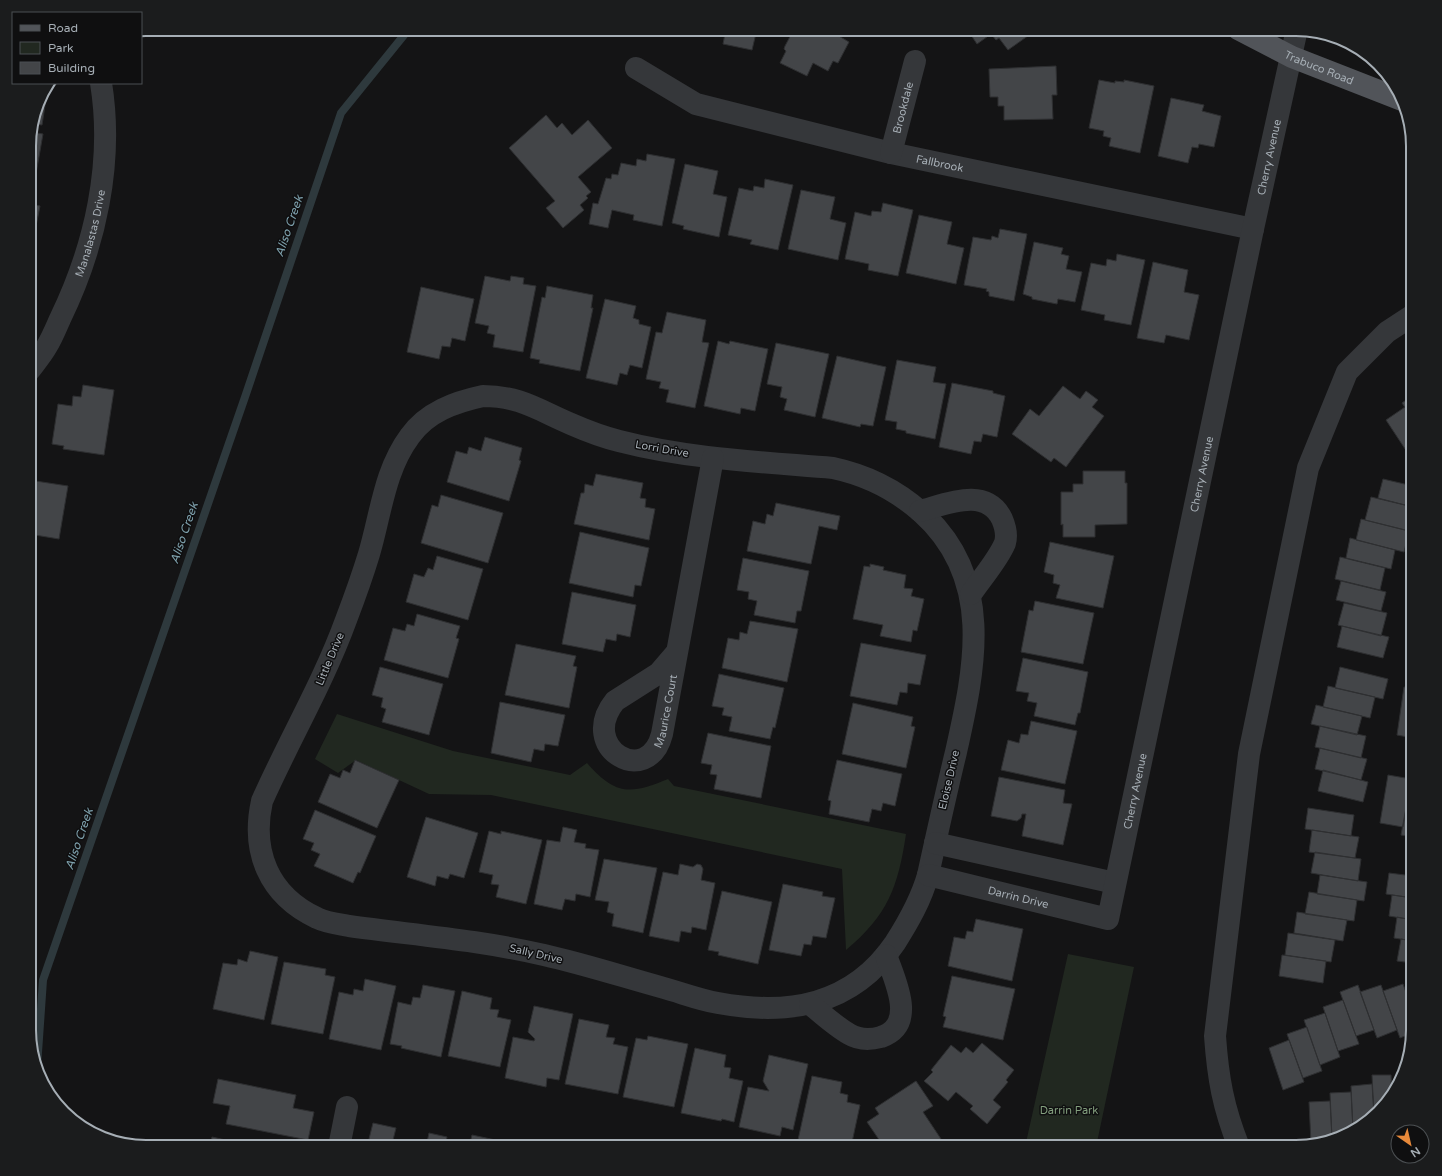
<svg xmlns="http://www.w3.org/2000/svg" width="1442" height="1176" viewBox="0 0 1442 1176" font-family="'Varela Round',sans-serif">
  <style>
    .green { fill: #212820 }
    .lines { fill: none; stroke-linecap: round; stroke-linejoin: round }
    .stream { stroke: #2e393d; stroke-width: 8 }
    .building { fill: #434548; stroke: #2e2f31 }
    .minor { stroke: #35373a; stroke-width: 22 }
    .major { stroke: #515459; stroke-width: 22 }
    .labels { text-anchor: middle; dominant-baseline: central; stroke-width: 3; stroke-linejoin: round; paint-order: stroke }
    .street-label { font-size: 11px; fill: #a6aeb5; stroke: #0f0f10 }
    .park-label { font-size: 11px; fill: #839f7e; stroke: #0f0f10 }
    .water-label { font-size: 12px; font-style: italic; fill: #7fa2ae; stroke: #0f0f10 }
    .rim { fill: none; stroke: #a6aeb5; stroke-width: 2 }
  </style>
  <rect width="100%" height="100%" fill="#141415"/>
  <!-- green -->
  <path class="green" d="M337,714l116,37 117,24 17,-12c28,32 43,32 81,16l6,7 232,48c-8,53 -18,81 -60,116l-4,-81 -351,-74 -62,-1 -73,-34 -18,13 -23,-14z
    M1068,954l66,13 -38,180h-71z"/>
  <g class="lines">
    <!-- stream -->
    <path class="stream" d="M37,1067l6,-87 202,-583 96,-284 68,-84"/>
  </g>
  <!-- building -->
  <path class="building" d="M145,29h34l-2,6z
    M726,29h31l-5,21 -29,-6z
    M794,29h33l22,13 -11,21 -5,-2 -5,10 -15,-8 -6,13 -27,-13 6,-12 -2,-2 1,-3z
    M967,29h63l2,4 -24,17 -9,-12 -3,2 -5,-6 -14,10z
    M1056,66l1,29h-5l1,24 -49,1v-14h-6v-9h-8l-1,-28z
    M1099,80l16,3v-2l9,1v-2l30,6 -14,67 -31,-7 2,-8 -8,-2 1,-5 -15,-3z
    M48,86l-6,39 -9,-1 8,-30z
    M1171,98l33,7 -2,6 19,5 -7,31 -15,-3 -1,4 -6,-1 -4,16 -30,-7z
    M546,115l11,13 5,-5 10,12 16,-15 24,28 -34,29 13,15 -5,4 2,2 -8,7 4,5 -21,18 -17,-20 9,-7 -46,-53z
    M31,132l12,2 -9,51 -5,-1v-46z
    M647,154l28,5 -13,67 -29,-6 1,-5 -22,-5 -4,18 -19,-4 4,-21 5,1 8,-26 5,1 1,-5 6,1 3,-12 15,3 1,-7 9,2z
    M685,164l33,7 -5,23 14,3 -8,40 -36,-8 1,-3 -12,-3z
    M765,179l28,6 -15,65 -28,-6 2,-4 -24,-5 11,-47 14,3 1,-5 10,2z
    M801,190l34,7 -5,22 16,4 -8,37 -50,-11z
    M29,192l3,1 -2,11 10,2 -8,40h-3z
    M883,203l30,7 -15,66 -30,-6 1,-6 -24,-5 10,-47 16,4 1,-5 9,1z
    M919,215l33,7 -5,22 17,4 -8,36 -50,-11z
    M1000,229l27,5 -13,67 -25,-5v-4l-3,-1 1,-2 -23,-4 9,-48 18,3 1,-4 6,2z
    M1034,242l29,6 -2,6 8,2 -3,13 16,3 -7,30 -17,-3 -1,5 -25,-5v-2l-9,-3z
    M1117,254l28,6 -14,65 -27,-5 1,-5 -24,-5 10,-47 15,3 1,-7 9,2z
    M1153,262l35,8 -4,22 15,3 -10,45 -23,-5 -2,8 -27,-5z
    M485,276l25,5 1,-5 13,2 -1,6 13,2 -13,66 -30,-5 2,-12 -8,-2 2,-7 -14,-3z
    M547,286l46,9 -2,13h2l-13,63 -41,-8 1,-3 -10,-2 12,-61 3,1z
    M421,287l53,12 -9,42 -13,-3 -2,9 -8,-1 -3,13 -32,-7z
    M605,299l31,7 -3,12 6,2v4l12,3 -9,41 -12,-3 -3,10 -7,-2 -3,12 -31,-7z
    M667,312l39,8 -4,22 7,1 -14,65 -29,-6 3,-12 -10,-2 2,-6 -15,-3 10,-47 6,1z
    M718,341l11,3 1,-3 38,8 -13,62 -14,-3 -1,6 -36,-8z
    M776,343l53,11 -14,63 -31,-7 3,-11 -7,-2 2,-10 -15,-3z
    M837,356l49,11 -13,59 -12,-2 -1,3 -38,-9z
    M897,360l39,7 -3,15 13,2 -11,55 -29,-6v-2l-10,-2 1,-7 -12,-2z
    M952,383l41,8v2l12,3 -8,41 -14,-3 -2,8 -7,-1 -3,13 -32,-7z
    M83,385l31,5 -10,65 -41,-6 1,-3 -12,-2 6,-40 14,2 1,-10 8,1z
    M1063,386l17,13 6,-8 12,9 -6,7 12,9 -38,51 -12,-9 -3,4 -39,-28 18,-25 9,7z
    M1413,395v24l-11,-16z
    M1405,407l8,12v42l-27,-41z
    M485,437l37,11 -3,12 2,1 -12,40 -62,-19 9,-31 11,3 2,-7 12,4z
    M1083,471h42v12h2v41l-32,1v12h-32v-13l-2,1v-33h12v-8h10z
    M596,474l47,9 -3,15 6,1 -1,8 10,2 -6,31 -75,-16 7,-31h3l1,-9 8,2z
    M1383,479l30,7v21l-35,-9z
    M29,480l39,6 -9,53 -30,-5z
    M441,495l62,18 -15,50 -67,-20 11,-38 6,2z
    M1371,497l42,10v25l-48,-12z
    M776,503l64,13 -3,14 -18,-4 -8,38 -64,-13 6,-30 12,3 2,-10 6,2z
    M1361,519l48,12 -5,21 -48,-12z
    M580,532l69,16 -8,38 -6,-1 -2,12 -64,-14z
    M1350,538l45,12 -4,19 -45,-11z
    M1050,542l64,14 -11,52 -47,-10 4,-13 -7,-2 1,-8 -10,-3z
    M437,556l46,13 -15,51 -62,-18 8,-28 10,3 4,-9 5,2z
    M1340,557l45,11 -5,22 -45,-11z
    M743,558l66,13 -8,40h-4l-2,12 -41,-8 3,-14 -9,-2 1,-7 -12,-2z
    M870,564l14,3 -1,3 23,5 -2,13 9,1 -2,7 13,3 -7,32 -4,-1 -2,12 -31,-6 3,-11 -30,-6 11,-53 6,1z
    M1341,581l45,11 -5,19 -45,-11z
    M572,592l64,13 -6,32 -13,-3 -1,7 -10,-2 -3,13 -41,-8z
    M1035,601l59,12 -11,51 -62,-12 8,-42 4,1z
    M1344,603l43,10 -6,23 -43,-11z
    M417,614l43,12 -4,12 3,1 -11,39 -64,-18 9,-32 12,3 2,-7 7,2z
    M750,621l48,8 -11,53 -65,-14 6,-30 11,2 1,-8 7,2z
    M1342,626l47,11 -6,21 -46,-11z
    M861,643l65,12 -6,30 -12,-2 -1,10 -7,-1 -3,13 -47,-9z
    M516,644l60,12 -3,10 4,1 -8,41 -64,-13z
    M1413,646v20h-3z
    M1023,658l65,14 -8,41h-2l-3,12 -41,-9 3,-13 -10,-2 2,-8 -13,-2z
    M380,667l63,17 -14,51 -47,-13 4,-13 -5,-2 2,-9 -11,-3z
    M1340,667l48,12 -5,20 -48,-11z
    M719,674l65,14 -9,40 -2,-1 -3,12 -41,-8 3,-14 -10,-2 2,-7 -12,-2z
    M1328,686l47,11 -5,21 -47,-11z
    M1404,687l9,1v50l-16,-3z
    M500,702l65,13 -7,31 -13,-2 -1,7 -10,-2 -3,13 -40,-9z
    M853,703l60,14 -2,9 4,1 -9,41 -64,-14z
    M1316,705l46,11 -5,19 -46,-11z
    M1031,721l46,10 -12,53 -64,-14 7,-30 11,3 2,-9 7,1z
    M1320,726l46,10 -5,22 -46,-11z
    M708,733l63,13 -10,52 -47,-9 3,-14 -7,-1 2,-9 -11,-2z
    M1320,748l47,11 -6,21 -46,-11z
    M355,760l44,20 -22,48 -59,-26 12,-28 10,4 3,-8 7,3z
    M837,760l65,14 -7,32 -12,-3 -2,8 -9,-2 -3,13 -40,-8 2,-13 -3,-1z
    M1323,770l45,12 -5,20 -45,-11z
    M1388,775l23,4 -8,48 -23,-4z
    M999,777l66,13 -2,13 9,1 -9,41 -41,-9 4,-22h-4l-1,4 -4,3 -26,-5z
    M1410,786l3,1v50l-12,-2z
    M1308,808l46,7 -3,21 -46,-7z
    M315,810l61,26 -16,37 -2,-1 -5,11 -39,-17 6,-12 -9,-4 3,-7 -11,-4z
    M426,817l52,16 -14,45 -14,-4 -2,5 -11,-3 -2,10 -28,-9z
    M563,827l14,3 -3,12 12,2 -1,4 14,2 -9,47 -14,-3 -1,7 -10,-2 -3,11 -28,-6 13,-64 13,2z
    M1312,830l47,7 -4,21 -46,-6z
    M489,831l12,3v-3l41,9 -16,64 -30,-7 3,-12 -8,-1 2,-9 -14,-3z
    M1315,852l46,7 -3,22 -47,-8z
    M604,859l53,9 -14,65 -31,-7 2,-12 -7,-2 2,-10 -14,-2z
    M680,864l13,3 4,-3 4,1 2,4 -2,11 14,3 -9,47 -14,-3 -1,6 -10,-2 -2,11 -30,-6 14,-64 15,3z
    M1389,873l24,3v22l-27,-4z
    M1320,875l47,7 -3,19 -47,-7z
    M783,884l40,8 -1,4 13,2 -9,40 -13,-2 -2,9 -7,-1 -3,12 -32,-6z
    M722,891l50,11 -14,62 -40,-9 1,-3 -11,-2z
    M1309,892l48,8 -3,21 -49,-7z
    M1392,895l21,3v22l-24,-4z
    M1297,912l50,8 -4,21 -49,-8z
    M1397,917l16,3v21l-19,-3z
    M976,919l47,10 -11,52 -64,-15 6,-29 11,2 2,-8 6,1z
    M1288,933l47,7 -4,22 -46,-7z
    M1401,939l12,2v22l-16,-2z
    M250,951l28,6 -14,63 -51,-11 10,-46 14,2 1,-6 9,3z
    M1282,955l44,6 -3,22 -44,-7z
    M284,962l42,7 -1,6 10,2 -12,57 -52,-10z
    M952,976l63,13 -12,51 -60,-13 3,-10 -3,-1z
    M365,979l31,7 -15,64 -52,-11 10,-47 14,3 1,-6 9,2z
    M1403,984l10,28v18l-1,3 -12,5 -17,-47z
    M423,985l32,6 -14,66 -40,-9 1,-2 -12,-2 8,-42 13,3 2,-8 7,1z
    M1358,985l16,45 -18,6 -16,-44z
    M1381,985l16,45 -20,8 -17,-46z
    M1413,990v22l-7,-20z
    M462,991l30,7 -2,11 9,1 -2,7 14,3 -11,47 -52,-11z
    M1343,1000l16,44 -21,7 -15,-44z
    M534,1006l39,8 -14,66 -12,-2 -1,9 -41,-9 8,-41 21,4 1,-2 -7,-7z
    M1325,1013l15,44 -20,8 -16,-45z
    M579,1019l30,6 -3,12 9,1 -2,6 15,3 -10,47 -53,-10z
    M1307,1027l15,44 -19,7 -16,-44z
    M648,1036l40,8 -14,63 -51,-10 13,-59 11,2z
    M1289,1040l15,42 -21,8 -14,-42z
    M982,1043l32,27 -8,10 2,2 -15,18 8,7 -14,17 -17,-15 3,-3 -17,-14 -8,9 -24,-20 9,-9 -2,-2 20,-25 10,8 5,-6 7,6z
    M695,1048l31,7 -2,12 7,1 -2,10 14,3 -9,41 -12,-3 -1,2 -40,-8z
    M769,1055l39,9 -15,66 -11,-3 -2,9 -41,-9 9,-40 21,4 -6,-10z
    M1372,1075h19l1,18 -8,14 -10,8z
    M812,1076l30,6 -2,11 8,2 -1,7 13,3 -9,42h-20l-33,-7z
    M218,1079l78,16 -3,13 21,4 -6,28 -82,-16 4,-18 -17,-3z
    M916,1081l17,25 -10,6 22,33 -2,2h-59l-17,-25 12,-8 -4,-6z
    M1391,1081h8l-7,12z
    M1372,1084l2,31 -21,15 -2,-44z
    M1351,1092l2,38 -6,5 -15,3 -2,-45z
    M1330,1101l2,37 -21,5 -2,-41z
    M373,1123l23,5 -4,16 12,3h-37z
    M429,1133l18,4 -2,8 8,2h-27z
    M472,1135l33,7 -2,5h-34z
    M212,1137l46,10h-48z"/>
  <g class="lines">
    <!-- minor -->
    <g class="minor">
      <path id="s1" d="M636,68l60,36 195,49 362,76"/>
      <path id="s2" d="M891,153l24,-92"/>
      <path id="s3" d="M29,371c6,-8 13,-16 18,-25 5,-8 9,-18 13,-27 35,-72 54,-156 41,-236"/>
      <path d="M483,396c37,0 55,14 88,28 16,7 32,13 48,17 70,18 143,21 214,27 33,7 63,22 88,44 74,66 54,155 35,240 -10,41 -19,82 -28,123 -7,25 -19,46 -33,68 -43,63 -107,73 -177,60 -18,-3 -36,-10 -54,-15 -40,-11 -80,-24 -120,-33 -64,-15 -130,-20 -195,-29 -10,-2 -22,-3 -32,-8 -49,-23 -66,-67 -55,-117 27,-61 61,-118 84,-181 8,-21 16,-43 23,-66 12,-40 15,-83 41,-118 17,-24 45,-34 73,-40z"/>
      <path d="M920,511c27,-7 66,-25 82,8 3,7 5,17 3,24 -7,17 -24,36 -34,51"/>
      <path id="s4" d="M677,652l-18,21 -44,28c-38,47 33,88 47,33l51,-276"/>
      <path d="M935,843l180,40"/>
      <path id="s5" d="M928,875l180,44 145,-690 44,-200"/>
      <path d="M810,1004c12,10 25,22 39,30 10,6 21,6 32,3 37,-13 13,-58 5,-82"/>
      <path d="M339,1147l8,-40"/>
      <path d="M1239,1147c-16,-40 -21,-69 -24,-111l34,-282 59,-286 39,-96 40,-40 26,-17"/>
    </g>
    <!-- major -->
    <path class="major" id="s6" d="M1238,29l54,28 110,43"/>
  </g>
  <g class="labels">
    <!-- street labels -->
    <g class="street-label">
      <text stroke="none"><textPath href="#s6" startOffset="90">Trabuco Road</textPath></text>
      <text stroke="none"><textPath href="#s2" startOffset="47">Brookdale</textPath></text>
      <text stroke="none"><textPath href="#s5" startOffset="964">Cherry Avenue</textPath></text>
      <text stroke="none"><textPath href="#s1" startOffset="321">Fallbrook</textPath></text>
      <text stroke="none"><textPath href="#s3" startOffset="152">Manalastas Drive</textPath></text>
      <text transform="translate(662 449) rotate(10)">Lorri Drive</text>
      <text stroke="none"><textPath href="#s5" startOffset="640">Cherry Avenue</textPath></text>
      <text transform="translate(330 659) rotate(-67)">Little Drive</text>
      <text stroke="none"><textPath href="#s4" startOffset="223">Maurice Court</textPath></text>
      <text transform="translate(949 780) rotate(-77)">Eloise Drive</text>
      <text stroke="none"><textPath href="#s5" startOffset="316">Cherry Avenue</textPath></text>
      <text stroke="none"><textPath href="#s5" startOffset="93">Darrin Drive</textPath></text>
      <text transform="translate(536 954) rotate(13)">Sally Drive</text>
    </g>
    <!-- park labels -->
    <g class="park-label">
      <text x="1069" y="1110">Darrin Park</text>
    </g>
    <!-- water labels -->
    <g class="water-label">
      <text transform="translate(289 226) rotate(-71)">Aliso Creek</text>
      <text transform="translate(184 533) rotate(-71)">Aliso Creek</text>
      <text transform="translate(79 839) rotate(-71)">Aliso Creek</text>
    </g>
  </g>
  <!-- crop -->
  <path d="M0 0H1442V1176H0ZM146 36H1296A110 110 0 0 1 1406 146V1030A110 110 0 0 1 1296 1140H146A110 110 0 0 1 36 1030V146A110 110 0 0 1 146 36Z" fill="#1b1c1d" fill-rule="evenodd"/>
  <path class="rim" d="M146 36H1296A110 110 0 0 1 1406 146V1030A110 110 0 0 1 1296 1140H146A110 110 0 0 1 36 1030V146A110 110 0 0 1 146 36Z"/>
  <!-- legend -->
  <rect x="12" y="12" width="130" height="72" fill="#0f0f10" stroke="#4b4f52"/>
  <rect x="20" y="25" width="20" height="6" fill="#515459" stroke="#4b4f52"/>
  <text x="48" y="32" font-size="12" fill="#a6aeb5">Road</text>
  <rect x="20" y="42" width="20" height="12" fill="#212820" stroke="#4b4f52"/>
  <text x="48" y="52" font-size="12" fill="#a6aeb5">Park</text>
  <rect x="20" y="62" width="20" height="12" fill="#434548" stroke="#4b4f52"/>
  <text x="48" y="72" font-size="12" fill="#a6aeb5">Building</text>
  <!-- north arrow -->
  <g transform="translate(1410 1144) rotate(146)"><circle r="19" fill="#0f0f10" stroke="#4b4f52"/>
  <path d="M0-3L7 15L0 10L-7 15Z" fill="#e7893a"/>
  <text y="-6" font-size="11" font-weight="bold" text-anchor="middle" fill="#a6aeb5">N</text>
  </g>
</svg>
